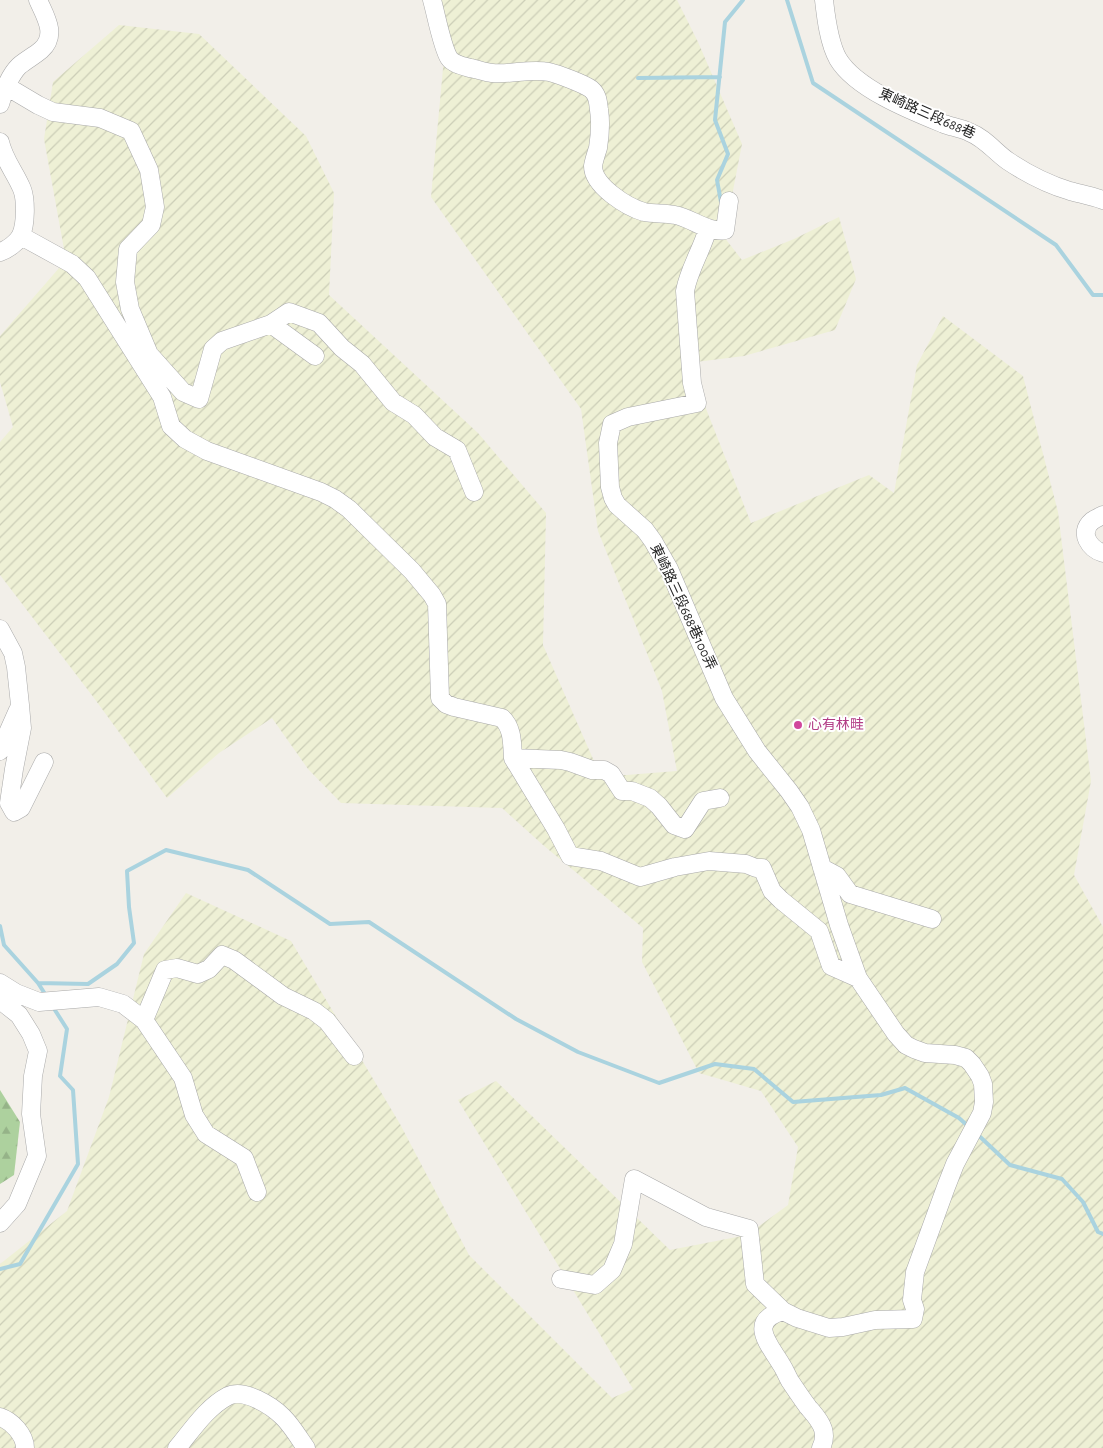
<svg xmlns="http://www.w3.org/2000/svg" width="1103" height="1448" viewBox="0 0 1103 1448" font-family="'Alegreya Sans','Noto Sans TC',sans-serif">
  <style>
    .farmland { fill: url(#farmland-furrows) }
    .forest { fill: url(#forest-firs) }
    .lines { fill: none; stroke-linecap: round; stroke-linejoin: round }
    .stream { stroke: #aad3df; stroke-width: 4 }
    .minor-casing { stroke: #a9a9a9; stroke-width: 19 }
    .minor { stroke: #fff; stroke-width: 18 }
    .hotel-dot { fill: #d1479c; stroke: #fff; stroke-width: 2 }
    .labels { text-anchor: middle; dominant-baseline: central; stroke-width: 4; stroke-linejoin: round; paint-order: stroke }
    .street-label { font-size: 14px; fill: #222; stroke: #fff }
    .hotel-label { font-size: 14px; fill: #b23c85; stroke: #fff; text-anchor: start }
  </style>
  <defs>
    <pattern id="farmland-furrows" width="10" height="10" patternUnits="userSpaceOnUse" patternTransform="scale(1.25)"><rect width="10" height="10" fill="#eef0d5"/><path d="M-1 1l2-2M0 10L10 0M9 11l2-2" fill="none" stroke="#ccceb7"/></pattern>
    <pattern id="forest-firs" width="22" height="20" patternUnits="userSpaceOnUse" patternTransform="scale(1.25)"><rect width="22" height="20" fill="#add19e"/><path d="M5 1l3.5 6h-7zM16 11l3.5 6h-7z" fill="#95b388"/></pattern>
  </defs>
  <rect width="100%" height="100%" fill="#f2efe9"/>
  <!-- farmland -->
  <path class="farmland" d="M434,0h243l21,42 44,102 -18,93 18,23 52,-21 45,-22 17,62 -21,51 -91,26 -56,7 63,160 118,-48 25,18 23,-128 26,-49 80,60 35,136 33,269 -17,94 29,52v521h-1103v-184l67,-53 42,-114 35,-143 42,-61 105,48 109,183 69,131 143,143 21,-9 -175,-289 38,-19 174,169 77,-15 41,-30 10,-58 -37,-56 -62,-18 -57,-111 1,-34 -100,-83 -41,-37 -161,-5 -33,-34 -36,-51 -53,35 -52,45 -73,-100 -94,-123v-133l13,-15 -13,-45v-46l66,-76 -22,-121 9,-57 66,-57 80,9 107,102 28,57 -5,102 149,138 68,80 -3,132 58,132 76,-6 -15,-80 -64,-160 -17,-122 -150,-212 16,-171z"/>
  <!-- forest -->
  <path class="forest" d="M0,1090l20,32 -6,53 -14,9z"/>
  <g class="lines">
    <!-- stream -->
    <path class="stream" d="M787,0l26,83 243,162 37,50h10
      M638,78l82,-1
      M721,202l-4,-22 11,-26 -13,-34 10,-98 18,-22
      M0,926l4,19 34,38 9,14
      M38,983l50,1 29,-20 17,-21 -5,-36 -2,-36 39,-21 82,20 82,54 39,-2 147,97 62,33 81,31 56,-19 39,5 39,33 88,-7 24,-7 54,30 10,9
      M976,1133l34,32 52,14 21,23 15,30 5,2
      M0,1269l20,-5 58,-100 -5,-74 -13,-14 7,-47 -14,-22"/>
    <!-- minor casing -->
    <g class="minor-casing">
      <path id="minor" d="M432,0c4,14 10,47 17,58 4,6 14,8 21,10 7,1 14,4 22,5 19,2 38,-5 57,-1 9,2 35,12 42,17 7,6 7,13 8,21 2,12 1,25 -1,38 -2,6 -4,12 -5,18 0,20 34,41 51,46 10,2 21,1 31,3 17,3 32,18 50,15l4,-29
        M824,0c2,18 5,43 14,59 18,30 74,52 106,65 8,3 17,4 25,8 16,6 26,20 39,29 18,12 42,24 62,30 11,3 22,5 33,9
        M6,86l32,19 15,7 47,6 31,13 18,39 6,37 -4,18 -23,24 -3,33 5,27 19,45 34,38 16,7 14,-50 9,-8 49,-17 18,-12 30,11 23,25 20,16 31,38 21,13 21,22 22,13 17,42
        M0,104c4,-13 9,-28 19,-38 7,-6 15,-10 22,-16 17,-15 4,-34 -3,-50
        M0,142c4,18 15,30 22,47 4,10 4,35 -1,46 -3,7 -14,15 -21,17
        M21,236l51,28 15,14 75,119 9,29 14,13 22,12 114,41 14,7 14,10 63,62 20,24 5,9 3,94 6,6 8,3 48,11c11,10 10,26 11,40l48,2 9,2 22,8h12l7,4 11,17h10l18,7 9,8 15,19 11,4 18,-28 17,-3
        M271,324l44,32
        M1103,515c-4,2 -8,4 -11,6 -14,12 -2,28 11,32
        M0,629l13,24 3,14 4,38 2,23 -8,41 -5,34 5,9 7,-4 23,-46
        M0,751l18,-41
        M513,758l43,71 14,27 31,5 39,16 35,-10 34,-6 37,3 10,4h6l10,23 9,9 38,31 12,35 27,12
        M822,868l15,8 13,18 82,25
        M0,983l16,10 23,9 60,-5 24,7 21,16 39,58 11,37 12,19 38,24 13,34
        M0,1000l19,15 12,19 7,17 -5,25 -2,38 6,42 -20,48 -17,19
        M144,1020l21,-50 12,-2 21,6 11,-5 13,-14 12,5 49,36 31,15 13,10 27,35
        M561,1279l34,6 17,-15 11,-26 11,-65 72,38 43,12 6,55 28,27 14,7 32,10 14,-1 32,-7 38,-1 2,-10 -3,-9 3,-28 31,-85 9,-23 27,-51 2,-11 -1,-18 -3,-8 -8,-12 -6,-6 -11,-3 -30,-2 -11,-4 -8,-4 -10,-11 -38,-56 -19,-53 -28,-95 -11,-23 -11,-16 -32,-40 -33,-53 -55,-129 -16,-28 -8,-11 -28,-25 -4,-7 -3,-11 -2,-44 4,-19 16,-7 69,-14 -5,-20 -7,-92c4,-22 17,-41 23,-63
        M783,1311c-36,10 -14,33 -2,53 4,6 6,12 9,17 6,9 12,18 18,26 6,7 12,13 15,22 2,7 1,13 -2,19
        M0,1417c12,4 25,18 25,31
        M177,1448c15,-18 30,-41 51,-52 16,-8 44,10 55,21 9,9 16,21 23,31"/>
    </g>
    <!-- minor -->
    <use href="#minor" class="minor"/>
  </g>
  <!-- markers -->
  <circle class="hotel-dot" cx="798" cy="725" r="5"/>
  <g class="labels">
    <!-- street labels -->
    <g class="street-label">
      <text transform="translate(927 114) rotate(24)">東崎路三段688巷</text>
      <text transform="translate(683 607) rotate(65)">東崎路三段688巷100弄</text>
    </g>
    <!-- hotel labels -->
    <g class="hotel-label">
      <text x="808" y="725">心有林畦</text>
    </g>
  </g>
</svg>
